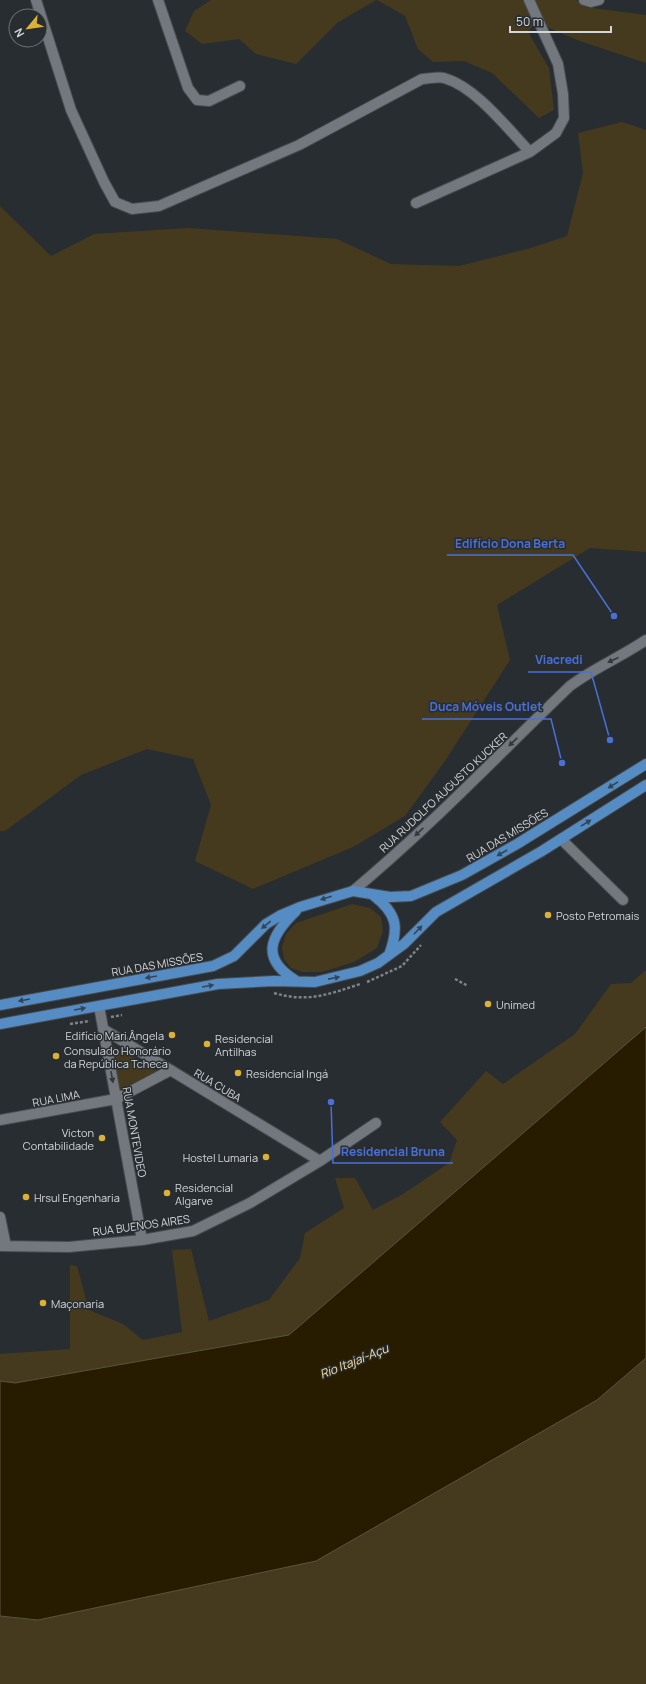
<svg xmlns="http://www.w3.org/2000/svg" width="646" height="1684" viewBox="0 0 646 1684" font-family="Manrope,sans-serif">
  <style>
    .green { fill: #453a1d }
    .water { fill: #271c00; stroke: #5b5441 }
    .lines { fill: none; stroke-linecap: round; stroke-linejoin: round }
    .minor-casing { stroke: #474b4f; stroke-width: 12 }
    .tertiary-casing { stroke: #474b4f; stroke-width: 12 }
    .primary-casing { stroke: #474b4f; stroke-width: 12 }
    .path { stroke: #7f8387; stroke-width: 2.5; stroke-dasharray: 3 2; stroke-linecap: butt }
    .minor { stroke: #72787e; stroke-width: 10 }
    .tertiary { stroke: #72787e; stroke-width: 10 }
    .primary { stroke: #558cc4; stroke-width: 10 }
    .oneway { fill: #33383d }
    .oneway2 { fill: #334556 }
    .poi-dot { fill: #dcb233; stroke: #282d32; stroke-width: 1.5 }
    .labels { text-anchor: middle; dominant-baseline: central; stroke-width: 3; stroke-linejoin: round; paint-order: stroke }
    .street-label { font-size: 11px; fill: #d3d6d9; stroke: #282d32 }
    .poi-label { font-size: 11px; fill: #d3d6d9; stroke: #282d32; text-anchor: start }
    .water-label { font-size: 12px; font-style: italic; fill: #fbe09a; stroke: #282d32 }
    .leader { fill: none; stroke: #4a70d8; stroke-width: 1.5 }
    .callout-dot { fill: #4a70d8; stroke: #282d32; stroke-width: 1.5 }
    .callout-label { font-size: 12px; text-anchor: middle; font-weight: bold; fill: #4a70d8; stroke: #282d32; stroke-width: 3; stroke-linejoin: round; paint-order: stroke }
  </style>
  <rect width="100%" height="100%" fill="#282d32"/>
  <!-- green -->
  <path class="green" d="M211,0h165l-39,23 -41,41 -40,-10 -17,-15 -37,5 -17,-13 9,-20z
    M377,0h199l9,7 61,8v48l-69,-23 -42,-18 -7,10 21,36 5,42 -15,8 -47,-45 -28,-12 -31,1 -15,-13 -13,-33z
    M622,122l24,8v422l-56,-4 -93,57 13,55 -65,101 -40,55 -52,31 -100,42 -58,-28 16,-56 -18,-46 -46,-10 -66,26 -76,56h-5v-625l51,50 43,-22 94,-6 149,11 54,25 68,2 72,-18 36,-12 16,-63 -5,-40z
    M352,904l18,4 11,9 2,14 -6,17 -23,14 -32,10h-20l-11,-4 -7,-9 -2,-12 4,-13 10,-11z
    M646,970v57l-357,308 -274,48 -15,-2v-27l70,-5v-84l7,1 12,44 34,14 20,16 39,-8 -10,-82 19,-1 18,72 60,-21 31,-42 5,-25 39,-25 -9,-30h20l18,32 30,-16 46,-31 8,-23 -17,-18 46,-51 17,13 72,-50 36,-50 20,-1z
    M112,1045l46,26 -39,19z
    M646,1358v326h-646v-68l38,4 559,-220z"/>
  <!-- water -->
  <path class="water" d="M646,1027v331l-49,42 -281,161 -278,59 -38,-4v-235l15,2 274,-48z"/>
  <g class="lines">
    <!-- minor casing -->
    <g class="minor-casing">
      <path id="minor" d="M36,0l35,110 33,72 11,20 17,7 27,-3 140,-61 123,-66c7,0 16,-3 22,-1 32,9 63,50 86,74
        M158,0l30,88 9,12 12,1 31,-15
        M584,0l7,2 8,-2
        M416,203l114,-51 26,-19 8,-15 -1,-24 -5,-30 -29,-64
        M561,839l62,61
        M99,1006l43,234
        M103,1029l217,132
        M0,1120l116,-21 55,-29
        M0,1217l6,29
        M0,1246l69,1 73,-7 51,-9 57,-28 70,-42 56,-38"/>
    </g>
    <!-- tertiary casing -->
    <g class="tertiary-casing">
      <path id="tertiary" d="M353,891c77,-64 145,-136 217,-205 24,-18 51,-29 76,-46"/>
    </g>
    <!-- primary casing -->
    <g class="primary-casing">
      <path id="primary" d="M373,895c25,19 26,33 16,60
        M295,980c-35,-22 -25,-44 1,-69
        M0,1005l213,-39 21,-10 32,-32 15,-9 19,-8 53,-16 37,6 21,-1 51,-21 55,-31 129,-80
        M0,1024l218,-40 56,-3 41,1 45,-11 18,-8 26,-19 32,-32 106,-61 104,-66"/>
    </g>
    <!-- path -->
    <path class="path" d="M455,979l13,7
      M367,982l35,-16 19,-21
      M274,993c33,10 56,1 86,-9
      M111,1017l11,-2
      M70,1024l20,-3"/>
    <!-- minor -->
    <use href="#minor" class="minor"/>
    <!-- tertiary -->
    <use href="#tertiary" class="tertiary"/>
    <!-- primary -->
    <use href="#primary" class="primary"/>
  </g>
  <!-- one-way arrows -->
  <defs><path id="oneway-solid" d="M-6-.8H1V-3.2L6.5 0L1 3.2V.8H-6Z"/></defs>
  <g class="oneway">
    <use href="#oneway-solid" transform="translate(613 660) rotate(156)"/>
    <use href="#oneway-solid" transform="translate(513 742) rotate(136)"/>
    <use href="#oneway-solid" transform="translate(419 832) rotate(137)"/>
    <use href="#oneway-solid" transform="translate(112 1077) rotate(80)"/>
  </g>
  <g class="oneway2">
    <use href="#oneway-solid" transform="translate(613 785) rotate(148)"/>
    <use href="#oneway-solid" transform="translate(586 823) rotate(-32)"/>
    <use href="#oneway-solid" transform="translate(502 853) rotate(150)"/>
    <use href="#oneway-solid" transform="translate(326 898) rotate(162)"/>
    <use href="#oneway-solid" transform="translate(266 925) rotate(141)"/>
    <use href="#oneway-solid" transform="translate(418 930) rotate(-46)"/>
    <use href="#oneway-solid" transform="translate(151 977) rotate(170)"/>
    <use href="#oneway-solid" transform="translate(334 978) rotate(-11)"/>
    <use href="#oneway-solid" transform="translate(208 986) rotate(-10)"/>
    <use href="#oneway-solid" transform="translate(24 1000) rotate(170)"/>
    <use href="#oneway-solid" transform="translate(80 1009) rotate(-10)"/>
  </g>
  <!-- markers -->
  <g class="poi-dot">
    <circle cx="548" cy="915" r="4"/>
    <circle cx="488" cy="1004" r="4"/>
    <circle cx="172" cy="1035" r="4"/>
    <circle cx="207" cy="1044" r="4"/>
    <circle cx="56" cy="1056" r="4"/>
    <circle cx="238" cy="1073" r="4"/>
    <circle cx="102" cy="1138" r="4"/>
    <circle cx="266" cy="1157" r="4"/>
    <circle cx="167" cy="1193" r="4"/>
    <circle cx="26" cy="1197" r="4"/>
    <circle cx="43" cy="1303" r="4"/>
  </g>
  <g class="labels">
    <!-- street labels -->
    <g class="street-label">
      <text transform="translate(443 792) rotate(-43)">RUA RUDOLFO AUGUSTO KUCKER</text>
      <text transform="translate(507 835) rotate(-31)">RUA DAS MISSÕES</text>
      <text transform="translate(157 964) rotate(-10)">RUA DAS MISSÕES</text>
      <text transform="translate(218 1085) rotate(31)">RUA CUBA</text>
      <text transform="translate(56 1098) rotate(-11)">RUA LIMA</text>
      <text transform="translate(135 1132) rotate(80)">RUA MONTEVIDEO</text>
      <text transform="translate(141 1225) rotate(-8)">RUA BUENOS AIRES</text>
    </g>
    <!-- poi labels -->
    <g class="poi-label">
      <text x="556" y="915">Posto Petromais</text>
      <text x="496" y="1004">Unimed</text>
      <text x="164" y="1035" text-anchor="end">Edifício Mari Ângela</text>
      <text x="215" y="1038">Residencial<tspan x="215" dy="13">Antilhas</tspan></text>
      <text x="64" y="1050">Consulado Honorário<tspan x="64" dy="13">da República Tcheca</tspan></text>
      <text x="246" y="1073">Residencial Ingá</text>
      <text x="94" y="1132" text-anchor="end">Victon<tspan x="94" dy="13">Contabilidade</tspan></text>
      <text x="258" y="1157" text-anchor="end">Hostel Lumaria</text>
      <text x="175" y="1187">Residencial<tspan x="175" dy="13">Algarve</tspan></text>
      <text x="34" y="1197">Hrsul Engenharia</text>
      <text x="51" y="1303">Maçonaria</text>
    </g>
    <!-- water labels -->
    <g class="water-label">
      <text transform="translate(354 1361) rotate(-22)">Rio Itajaí-Açu</text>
    </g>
  </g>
  <!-- callouts -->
  <path class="leader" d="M614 616L573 555H447M610 740L591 672H528M562 763L551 719H422M331 1102L333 1163H453"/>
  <g class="callout-dot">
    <circle cx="614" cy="616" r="4"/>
    <circle cx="610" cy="740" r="4"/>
    <circle cx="562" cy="763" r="4"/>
    <circle cx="331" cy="1102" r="4"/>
  </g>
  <g class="callout-label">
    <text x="510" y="548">Edifício Dona Berta</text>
    <text x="559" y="664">Viacredi</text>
    <text x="486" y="711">Duca Móveis Outlet</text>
    <text x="393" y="1156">Residencial Bruna</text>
  </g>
  <!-- north arrow -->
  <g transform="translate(28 28) rotate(241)"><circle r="19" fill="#282d32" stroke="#6c7175"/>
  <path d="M0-3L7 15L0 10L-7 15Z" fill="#dcb233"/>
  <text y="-6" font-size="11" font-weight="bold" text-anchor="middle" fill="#d3d6d9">N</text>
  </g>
  <!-- scale -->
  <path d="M510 26v6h101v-6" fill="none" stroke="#d3d6d9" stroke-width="2"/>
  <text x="516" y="26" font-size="12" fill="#d3d6d9" stroke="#282d32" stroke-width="3" paint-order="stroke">50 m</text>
</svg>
